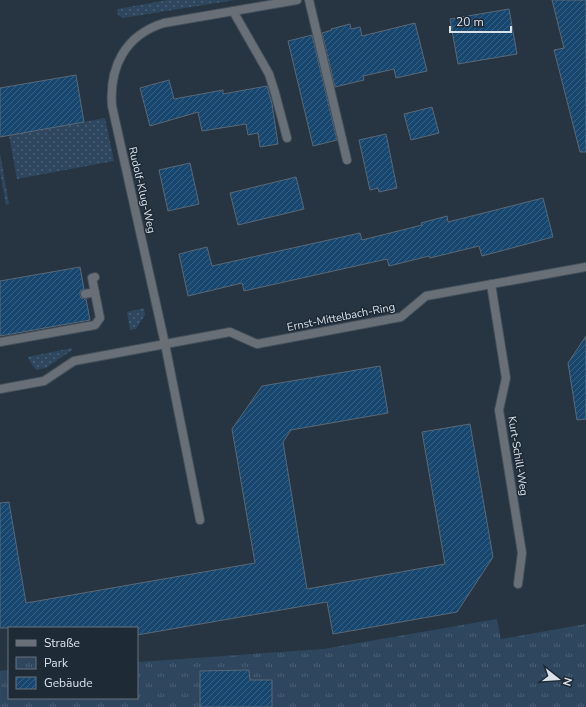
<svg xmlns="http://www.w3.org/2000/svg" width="586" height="707" viewBox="0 0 586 707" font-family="'Nunito Sans',sans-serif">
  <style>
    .grass { fill: url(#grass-dots) }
    .park { fill: url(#park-tufts) }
    .building { fill: url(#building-hatch); stroke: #5a6876 }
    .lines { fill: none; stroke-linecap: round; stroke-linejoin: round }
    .service-casing { stroke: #43505c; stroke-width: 10 }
    .pedestrian-casing { stroke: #43505c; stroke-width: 10 }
    .minor-casing { stroke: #43505c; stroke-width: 10 }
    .service { stroke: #696f76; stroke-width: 8 }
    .pedestrian { stroke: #696f76; stroke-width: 8 }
    .minor { stroke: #696f76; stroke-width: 8 }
    .labels { text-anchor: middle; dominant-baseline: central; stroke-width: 3; stroke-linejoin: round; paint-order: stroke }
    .street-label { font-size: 11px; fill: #d9e1e9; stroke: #1e2a36 }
  </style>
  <defs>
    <pattern id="grass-dots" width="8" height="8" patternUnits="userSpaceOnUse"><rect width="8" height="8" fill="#2e475e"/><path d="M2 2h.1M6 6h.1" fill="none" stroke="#4c6175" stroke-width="1.8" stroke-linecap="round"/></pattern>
    <pattern id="park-tufts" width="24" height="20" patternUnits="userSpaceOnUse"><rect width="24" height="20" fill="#2e475e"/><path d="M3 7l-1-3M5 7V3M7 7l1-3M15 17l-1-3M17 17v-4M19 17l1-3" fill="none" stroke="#4c6175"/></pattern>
    <pattern id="building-hatch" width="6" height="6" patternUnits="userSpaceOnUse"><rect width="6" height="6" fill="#17476e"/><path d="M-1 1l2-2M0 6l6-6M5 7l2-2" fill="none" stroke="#386183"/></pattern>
  </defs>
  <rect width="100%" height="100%" fill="#273441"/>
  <!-- grass -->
  <path class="grass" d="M168,0h67l-112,18 -5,-3 -1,-6z
    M105,118l9,43 -97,18 -8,-44z
    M0,153l9,51 -3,1 -6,-33z
    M144,308l1,7 -9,14 -6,1 -3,-18z
    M72,348v2l-26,18 -10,2 -9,-13z"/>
  <!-- park -->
  <path class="park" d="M497,619l4,20 85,-15v83h-586v-36l9,-1v28h128v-36l186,-13z"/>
  <!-- building -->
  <path class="building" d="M552,0h34v152h-6l-26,-102 10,-2z
    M509,9l8,45 -59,10 -8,-45z
    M415,23l12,48 -31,7 -2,-9 -31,7 1,4 -29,7 -13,-54 10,-3 -1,-1 19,-5 1,5 9,-2 2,9z
    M312,35l25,105 -24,6 -25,-105z
    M76,75l8,47 -84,15v-49z
    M169,80l5,19 49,-9v4l44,-8 5,18 6,40 -18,3 -2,-14 -10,2 -2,-11 -44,7 -4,-19 -48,14 -10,-38z
    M432,107l7,26 -28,7 -7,-26z
    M386,134l11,54 -18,4 -1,-4 -8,2 -11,-50z
    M190,163l9,41 -31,7 -9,-41z
    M296,177l8,32 -66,16 -8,-32z
    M543,198l10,39 -71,19 -3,-10 -49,12 -1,-2 -40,10 -2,-7 -143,32 -2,-8 -54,13 -9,-42 28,-7 5,19 148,-33 2,7 60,-15 -1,-2 26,-7 1,6z
    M80,267l4,22 -3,1 -1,5 1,3 5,1 4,21 -90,16v-55z
    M586,336v83l-9,1 -9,-57z
    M380,366l8,47 -97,17 -8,12 24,147 138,-25 -23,-132 48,-8 23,133 -36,55 -124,22 -6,-32 -190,33v-7h-137v-125l9,-1 17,101 229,-40 -23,-134 30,-43z
    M249,670l1,10h22v27h-72v-36z"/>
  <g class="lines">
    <!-- service casing -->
    <g class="service-casing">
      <path id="service" d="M309,0l38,160
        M233,11l36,63 6,19 12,45"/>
    </g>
    <!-- pedestrian casing -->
    <g class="pedestrian-casing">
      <path id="pedestrian" d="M85,294l10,-2
        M0,342l95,-17 5,-7 -8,-40 3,-1"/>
    </g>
    <!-- minor casing -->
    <g class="minor-casing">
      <path id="minor" d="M491,284l15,94 -7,32 23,143 -4,31
        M0,389l44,-8 30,-20 156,-29 27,12 144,-27 25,-21 160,-29
        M200,520l-35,-176 -53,-238c-3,-39 13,-71 52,-83l133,-23"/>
    </g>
    <!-- service -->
    <use href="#service" class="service"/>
    <!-- pedestrian -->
    <use href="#pedestrian" class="pedestrian"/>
    <!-- minor -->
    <use href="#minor" class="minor"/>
  </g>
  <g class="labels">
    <!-- street labels -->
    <g class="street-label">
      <text transform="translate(142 190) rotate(77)">Rudolf-Klug-Weg</text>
      <text transform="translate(341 317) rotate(-11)">Ernst-Mittelbach-Ring</text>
      <text transform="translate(518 456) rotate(81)">Kurt-Schill-Weg</text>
    </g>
  </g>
  <!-- legend -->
  <rect x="8" y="627" width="130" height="72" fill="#1e2a36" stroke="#69737e"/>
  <rect x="16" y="640" width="20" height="6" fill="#696f76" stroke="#69737e"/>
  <text x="44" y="647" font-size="12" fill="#d9e1e9">Straße</text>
  <rect x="16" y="657" width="20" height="12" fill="url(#park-tufts)" stroke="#69737e"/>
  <text x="44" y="667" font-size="12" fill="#d9e1e9">Park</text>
  <rect x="16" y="677" width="20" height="12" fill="url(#building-hatch)" stroke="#69737e"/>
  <text x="44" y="687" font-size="12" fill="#d9e1e9">Gebäude</text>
  <!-- north arrow -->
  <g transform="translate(558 679) rotate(107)" stroke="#1e2a36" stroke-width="3" paint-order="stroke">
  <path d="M0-3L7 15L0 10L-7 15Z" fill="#d9e1e9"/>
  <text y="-6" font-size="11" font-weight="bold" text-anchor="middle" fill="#d9e1e9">N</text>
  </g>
  <!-- scale -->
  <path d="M450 26v6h61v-6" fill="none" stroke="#d9e1e9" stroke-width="2"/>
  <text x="456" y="26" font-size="12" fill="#d9e1e9" stroke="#1e2a36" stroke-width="3" paint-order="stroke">20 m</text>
</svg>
